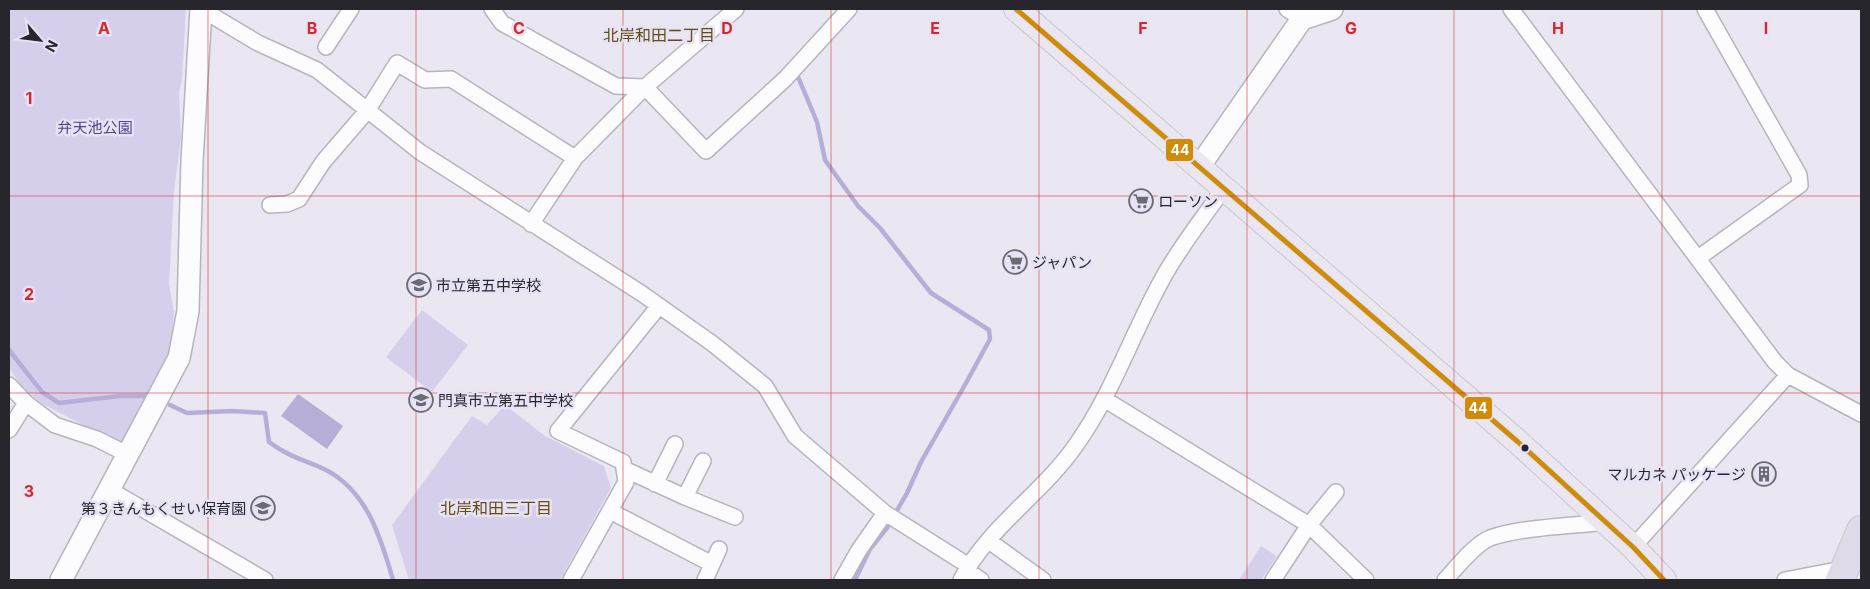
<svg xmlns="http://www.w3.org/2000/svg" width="1870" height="589" viewBox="0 0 1870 589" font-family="Inter,'Noto Sans JP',sans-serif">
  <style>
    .green { fill: #d5cfeb }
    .water { fill: #b7aed8 }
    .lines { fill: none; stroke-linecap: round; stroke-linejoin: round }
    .stream { stroke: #b7aed8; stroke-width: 4.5 }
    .street-casing { stroke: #b6b4bc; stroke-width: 18 }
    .secondary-casing { stroke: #b6b4bc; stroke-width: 24 }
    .primary-casing { stroke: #c9c7cc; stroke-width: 26 }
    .highway-casing { stroke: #c9c7cc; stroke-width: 30 }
    .street { stroke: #fcfbfd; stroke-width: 15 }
    .secondary { stroke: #fcfbfd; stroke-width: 21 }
    .primary { stroke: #eae7f1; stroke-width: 24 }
    .highway { stroke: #dedae9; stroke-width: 28 }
    .bus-1-casing { stroke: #e7e3f6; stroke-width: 9 }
    .bus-1 { stroke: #ce8c09; stroke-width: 5 }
    .grid { fill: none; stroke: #d62828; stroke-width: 1; stroke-opacity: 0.55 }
    .bus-dot { fill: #28262d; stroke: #e7e3f6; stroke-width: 2 }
    .labels { text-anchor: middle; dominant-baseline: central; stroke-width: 5; stroke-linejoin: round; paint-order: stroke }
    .park-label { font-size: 15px; fill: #564388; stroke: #e7e3f6 }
    .poi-label { font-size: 15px; fill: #28262d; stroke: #e7e3f6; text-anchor: start }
    .neighbourhood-label { font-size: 16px; fill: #654c11; stroke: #e7e3f6 }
    .grid-label { font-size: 16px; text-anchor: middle; font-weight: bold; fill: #d62828; stroke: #e7e3f6; stroke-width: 5; stroke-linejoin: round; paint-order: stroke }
    .line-badge { stroke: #e7e3f6; stroke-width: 2 }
    .badge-label { font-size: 14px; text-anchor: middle; font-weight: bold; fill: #fff }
  </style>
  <rect width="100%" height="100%" fill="#eae7f2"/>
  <!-- green -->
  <path class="green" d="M9,9h177l-4,70 -3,14 2,46 -7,51 -5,94 5,28 -4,43 -47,91 -80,-42 -21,-17 -13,-19z
    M422,310l46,35 -36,47 -46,-35z
    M505,405l40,31 59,30 7,22 -51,92h-151l-17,-55 80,-109 15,9z
    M1261,546l16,10 -16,24h-22z"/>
  <!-- water -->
  <path class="water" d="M298,394l45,32 -16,23 -46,-33z"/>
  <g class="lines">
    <!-- stream -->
    <path class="stream" d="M796,72l21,50 8,38 33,46 22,22 51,65 58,37 1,9 -24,44 -45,79 -14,31 -20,35 -17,21 -15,31
      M9,350l33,42 17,11 61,-7h29
      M170,405l17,8 45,-2 33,2 4,29c18,14 35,18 55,27 43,21 57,69 69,111"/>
    <!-- street casing -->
    <g class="street-casing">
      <path id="street" d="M201,9l57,34 59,27 103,82 221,141 72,51 52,42 30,50 90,77 84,53
        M492,9l10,14 114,63 29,1 61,64 79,-72 64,-70
        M1287,9l15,10
        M1511,9l264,353 13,13 73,39
        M326,47l25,-38
        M270,205l17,-1 12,-5 24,-37 44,-51 30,-48 28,17 26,-1 124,79
        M531,224l44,-66 70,-71 91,-78
        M1698,258l102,-73 -1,-10 -94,-166
        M9,385l17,18
        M1104,399l205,126 57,55
        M9,430l17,-27 29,22 42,14 32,16
        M624,469l61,28 50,20
        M655,484l20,-40
        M110,490l155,90
        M685,497l18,-36
        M610,511l102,53
        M989,541l54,39
        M1633,547l155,-172
        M966,570l15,10
        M571,580l55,-98 -3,-20 -65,-31 101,-125
        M705,580l14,-31
        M842,580l17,-30 26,-37
        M961,580c27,-53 82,-87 115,-135 37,-52 57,-114 88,-169 17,-31 40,-59 60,-88
        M1273,580l36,-55 27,-33
        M1445,580c11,-12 30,-36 45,-42 30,-11 84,-12 116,-16
        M1785,580l62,-12"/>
    </g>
    <!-- secondary casing -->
    <g class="secondary-casing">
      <path id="secondary" d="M1199,167l103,-148 30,-10
        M61,580l118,-222 9,-47 4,-150 9,-152"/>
    </g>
    <!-- primary casing -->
    <g class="primary-casing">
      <path id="primary" d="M1016,9l502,433 115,105 31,33"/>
    </g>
    <!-- highway casing -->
    <g class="highway-casing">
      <path id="highway" d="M1840,580l21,-50"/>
    </g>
    <!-- street -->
    <use href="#street" class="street"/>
    <!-- secondary -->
    <use href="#secondary" class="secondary"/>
    <!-- primary -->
    <use href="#primary" class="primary"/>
    <!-- highway -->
    <use href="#highway" class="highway"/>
    <!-- bus-1 casing -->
    <g class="bus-1-casing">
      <path id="bus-1" d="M1016,9l502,433 115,105 31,33"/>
    </g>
    <!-- bus-1 -->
    <use href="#bus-1" class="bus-1"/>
  </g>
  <!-- grid -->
  <path class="grid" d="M208,9v571M416,9v571M623,9v571M831,9v571M1039,9v571M1247,9v571M1454,9v571M1662,9v571M9,196h1852M9,393h1852"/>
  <!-- icons -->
  <defs>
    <g id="supermarket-ring" transform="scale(1.25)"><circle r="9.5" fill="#e7e3f6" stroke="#6c6a72" stroke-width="1.5"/><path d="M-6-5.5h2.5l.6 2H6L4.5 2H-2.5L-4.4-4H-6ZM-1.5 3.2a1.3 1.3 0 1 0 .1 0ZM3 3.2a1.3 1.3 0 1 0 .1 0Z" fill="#6c6a72"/></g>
    <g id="school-ring" transform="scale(1.25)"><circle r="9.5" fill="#e7e3f6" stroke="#6c6a72" stroke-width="1.5"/><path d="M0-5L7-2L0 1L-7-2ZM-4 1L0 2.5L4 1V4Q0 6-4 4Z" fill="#6c6a72"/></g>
    <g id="building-ring" transform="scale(1.25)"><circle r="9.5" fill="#e7e3f6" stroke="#6c6a72" stroke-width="1.5"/><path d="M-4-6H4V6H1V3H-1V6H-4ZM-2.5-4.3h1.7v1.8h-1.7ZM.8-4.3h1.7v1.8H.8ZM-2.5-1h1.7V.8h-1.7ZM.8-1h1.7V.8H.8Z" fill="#6c6a72"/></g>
  </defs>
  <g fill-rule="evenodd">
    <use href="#supermarket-ring" x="1141" y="201"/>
    <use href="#supermarket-ring" x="1015" y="262"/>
    <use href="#school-ring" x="419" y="285"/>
    <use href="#school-ring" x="421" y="400"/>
    <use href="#building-ring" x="1764" y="474"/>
    <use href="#school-ring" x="263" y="508"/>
  </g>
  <!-- markers -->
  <circle class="bus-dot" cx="1525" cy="448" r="4.5"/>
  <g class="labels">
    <!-- park labels -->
    <g class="park-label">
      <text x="95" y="127">弁天池公園</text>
    </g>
    <!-- poi labels -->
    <g class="poi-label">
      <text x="1158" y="201">ローソン</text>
      <text x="1032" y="262">ジャパン</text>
      <text x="436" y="285">市立第五中学校</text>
      <text x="438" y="400">門真市立第五中学校</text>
      <text x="1746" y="474" text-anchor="end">マルカネ パッケージ</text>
      <text x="246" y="508" text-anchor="end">第３きんもくせい保育園</text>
    </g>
    <!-- neighbourhood labels -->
    <g class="neighbourhood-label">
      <text x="659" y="35">北岸和田二丁目</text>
      <text x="496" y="508">北岸和田三丁目</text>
    </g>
  </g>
  <g class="grid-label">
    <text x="104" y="34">A</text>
    <text x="312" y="34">B</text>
    <text x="519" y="34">C</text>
    <text x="727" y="34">D</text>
    <text x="935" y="34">E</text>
    <text x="1143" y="34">F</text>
    <text x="1351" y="34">G</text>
    <text x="1558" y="34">H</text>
    <text x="1766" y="34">I</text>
    <text x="29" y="104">1</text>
    <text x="29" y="300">2</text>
    <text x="29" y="497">3</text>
  </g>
  <g class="line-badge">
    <rect x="1165" y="138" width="29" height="24" rx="5" fill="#ce8c09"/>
    <rect x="1464" y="396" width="29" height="24" rx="5" fill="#ce8c09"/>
  </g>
  <g class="badge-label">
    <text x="1180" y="155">44</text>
    <text x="1478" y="413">44</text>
  </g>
  <!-- border -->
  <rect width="1870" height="589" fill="none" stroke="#28262d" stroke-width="20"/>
  <!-- north arrow -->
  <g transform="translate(40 40) rotate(118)" stroke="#e7e3f6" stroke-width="4" paint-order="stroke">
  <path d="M0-4L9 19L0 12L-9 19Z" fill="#28262d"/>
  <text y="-8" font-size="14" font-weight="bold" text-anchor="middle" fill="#28262d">N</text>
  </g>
</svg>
